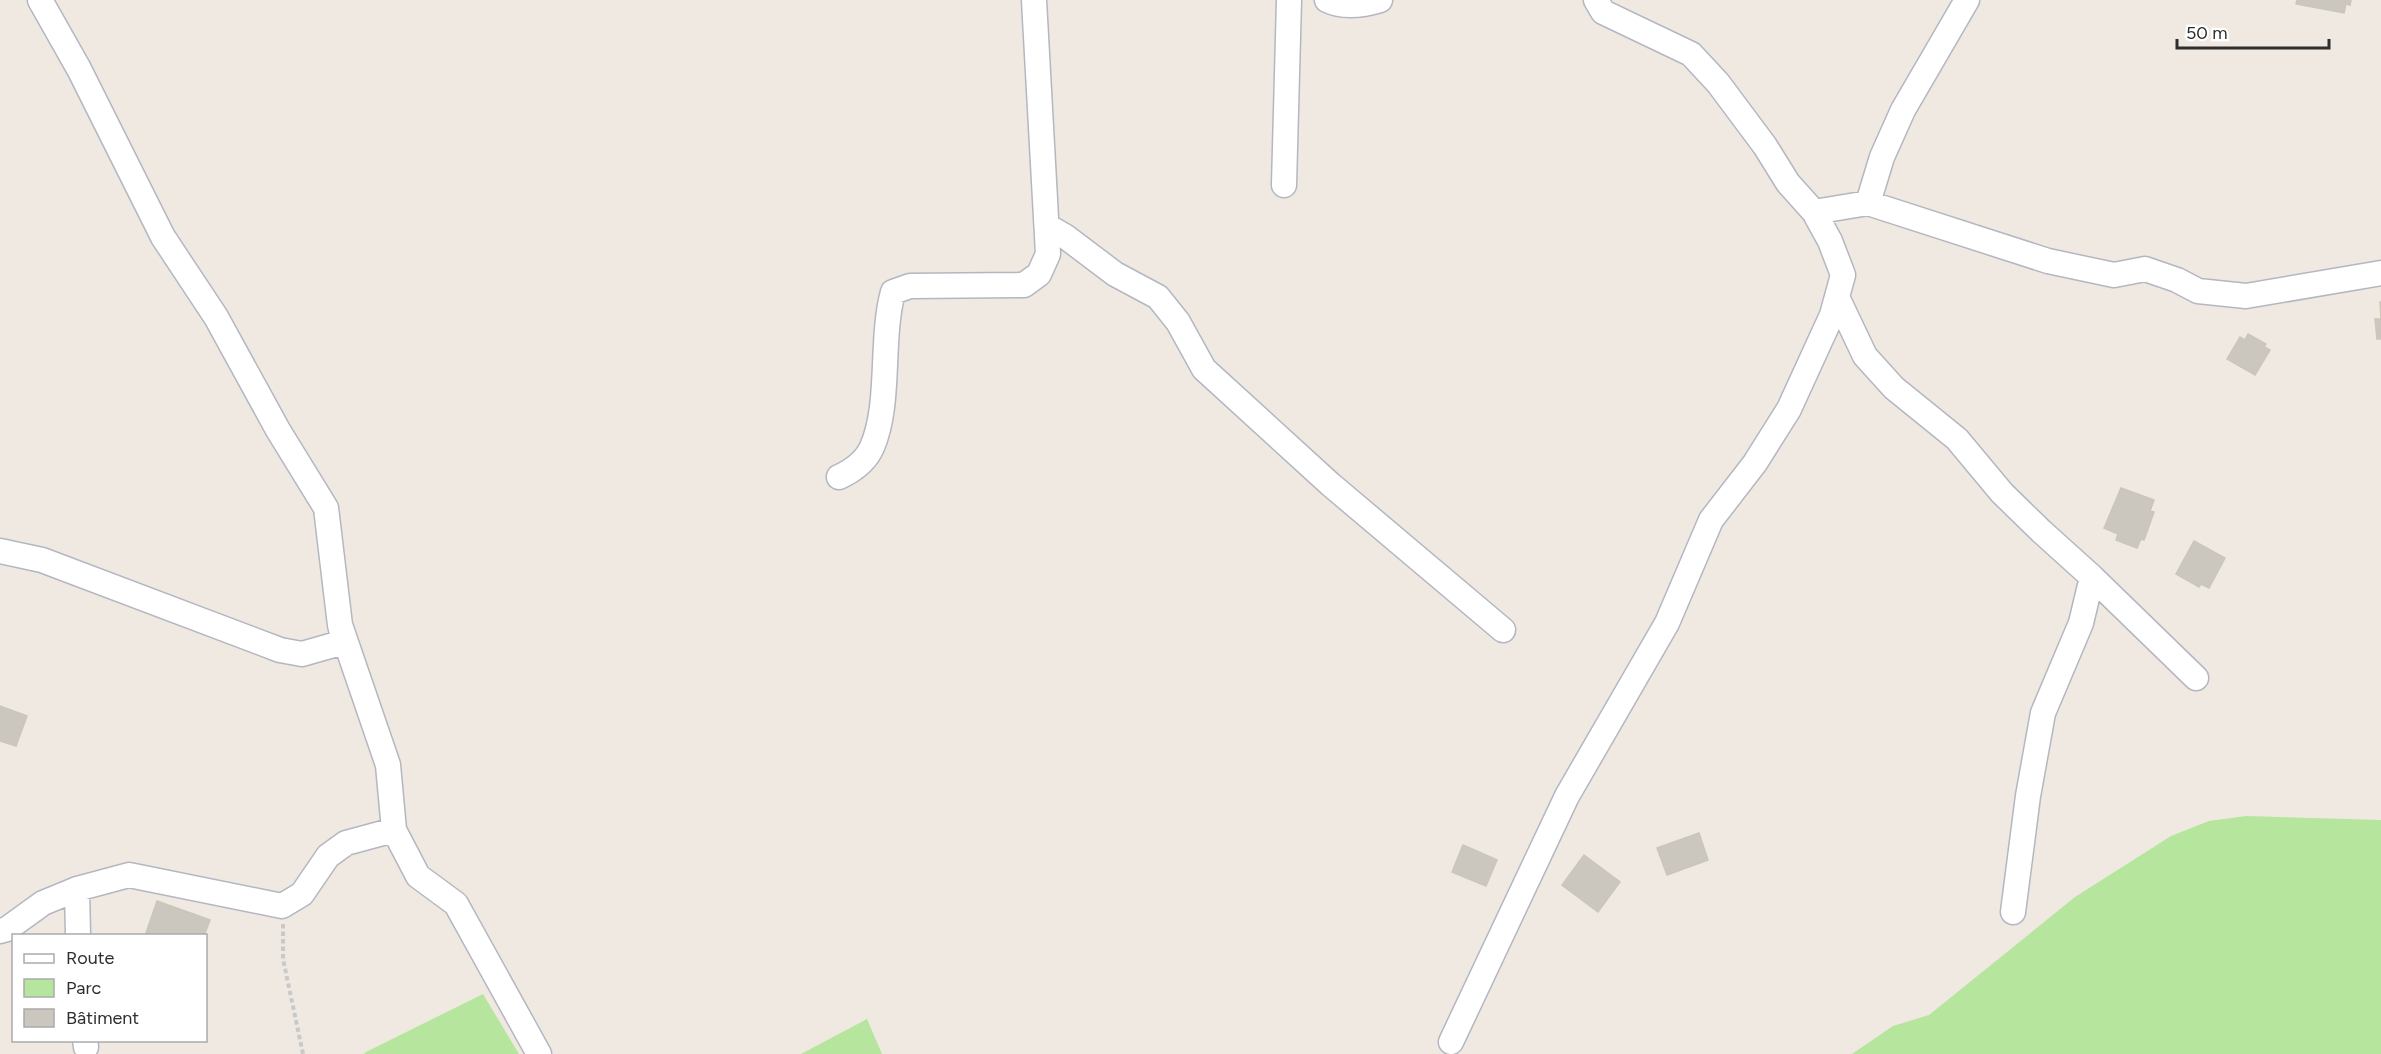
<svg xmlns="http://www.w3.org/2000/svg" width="2381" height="1054" viewBox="0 0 2381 1054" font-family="Figtree,sans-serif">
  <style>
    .green { fill: #b6e59e }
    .building { fill: #cbc7bf; stroke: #cbc5ba; stroke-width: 1.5 }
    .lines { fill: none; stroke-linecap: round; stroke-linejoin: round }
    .street-casing { stroke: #b4b7c1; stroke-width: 27 }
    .path { stroke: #c9c9c9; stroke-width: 4; stroke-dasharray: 4.5 3; stroke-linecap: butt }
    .street { stroke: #fff; stroke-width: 24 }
  </style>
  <rect width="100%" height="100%" fill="#efe9e1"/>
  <!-- green -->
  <path class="green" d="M2246,816l135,4v234h-529l41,-28 36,-11 146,-118 96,-61 38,-15z
    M483,994l36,60h-154l-1,-1z
    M867,1019l15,35h-81z"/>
  <!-- building -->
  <path class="building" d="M2297,0h54l-1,5 -4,-1 -2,9 -48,-9z
    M2380,302h1v37h-4l-2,-20h6z
    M2248,334l18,10 -2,3 6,3 -15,25 -28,-16 13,-22 5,3z
    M2121,488l33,12 -4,11 4,1 -10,28 -3,-1 -4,9 -21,-8 2,-6 -14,-6z
    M2194,541l31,17 -16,30 -8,-4 -2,3 -23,-13z
    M0,706l27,10 -11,30 -16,-5z
    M1699,833l9,27 -41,15 -10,-27z
    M1463,845l34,15 -11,26 -34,-14z
    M1584,855l36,27 -22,30 -36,-27z
    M157,901l53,19 -6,16h-59z"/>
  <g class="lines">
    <!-- street casing -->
    <g class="street-casing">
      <path id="street" d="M40,0l39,69 84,168 53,80 62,113 48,78 14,117 48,140 6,65 24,46 38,28 83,150
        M1327,0c16,8 37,5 53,0
        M1284,185l5,-185
        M1868,203l14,-46 21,-47 64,-110
        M1814,212l54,-9 180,58 66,14 31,-6 32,11 21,11 48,5 135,-23
        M1047,226l19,11 49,37 43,23 20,25 26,47 126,115 173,146
        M1837,297l28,59 29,32 63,51 45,54 39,38 51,46 104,101
        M839,477c13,-6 27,-16 33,-30 19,-43 8,-108 21,-155l17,-6 114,-1 15,-11 9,-20 -14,-254
        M0,551l42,9 238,90 22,4 42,-12 -4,-17
        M77,889l1,47
        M2013,912l15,-116 15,-83 38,-90 11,-46
        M0,931l7,-2 36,-26 34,-14 52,-14 153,31 20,-12 26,-38 18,-13 48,-13
        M85,1040l1,7
        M1451,1042l116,-246 100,-173 44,-103 44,-57 34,-54 43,-94 11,-40 -13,-34 -16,-29 -26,-29 -23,-37 -47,-63 -27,-29 -88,-42 -7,-12"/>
    </g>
    <!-- path -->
    <path class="path" d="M283,924v35l20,95"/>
    <!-- street -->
    <use href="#street" class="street"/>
  </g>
  <!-- legend -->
  <rect x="12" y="934" width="195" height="108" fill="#ffffff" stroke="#ababab" stroke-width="1.5"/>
  <rect x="24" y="954" width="30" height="9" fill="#ffffff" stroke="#ababab" stroke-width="1.5"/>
  <text x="66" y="964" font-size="18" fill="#2e2e2e">Route</text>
  <rect x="24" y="979" width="30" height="18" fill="#b6e59e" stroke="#ababab" stroke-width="1.5"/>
  <text x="66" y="994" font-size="18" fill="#2e2e2e">Parc</text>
  <rect x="24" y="1009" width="30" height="18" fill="#cbc7bf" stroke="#ababab" stroke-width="1.5"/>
  <text x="66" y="1024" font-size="18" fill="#2e2e2e">Bâtiment</text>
  <!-- scale -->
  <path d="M2177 39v9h152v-9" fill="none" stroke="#2e2e2e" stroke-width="3"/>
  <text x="2186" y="39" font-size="18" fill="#2e2e2e" stroke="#ffffff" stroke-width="4.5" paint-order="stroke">50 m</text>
</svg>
